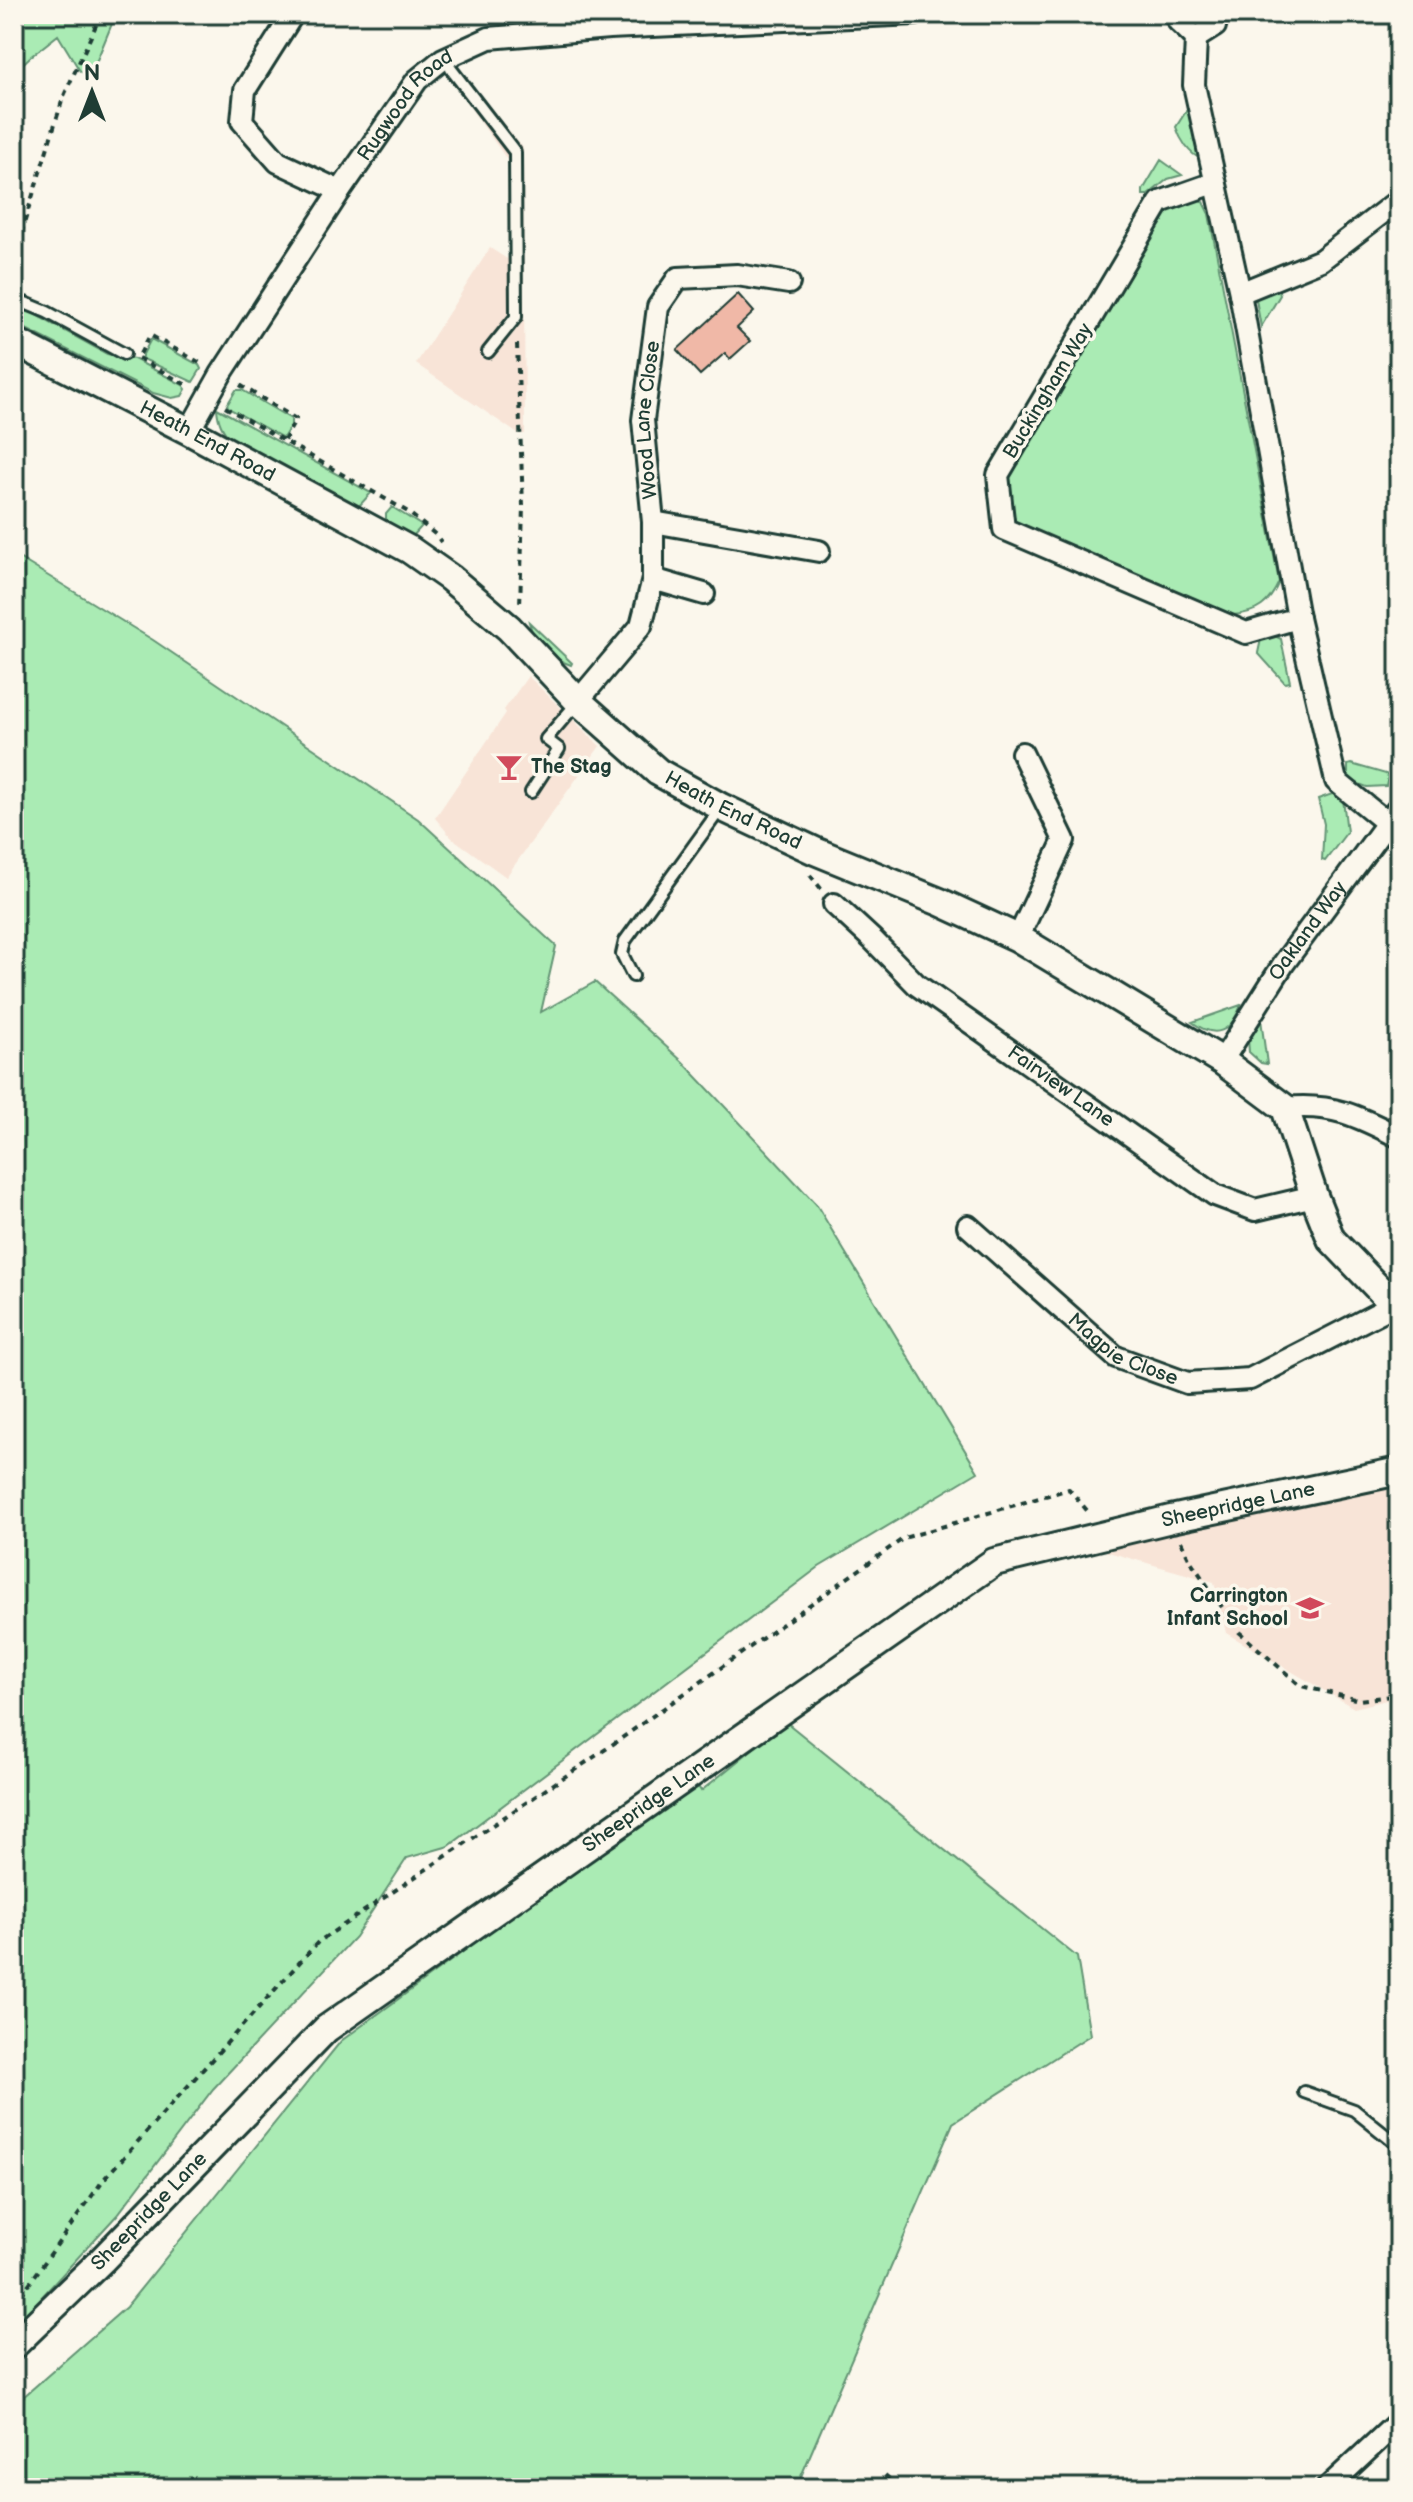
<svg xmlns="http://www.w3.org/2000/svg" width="1413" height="2502" viewBox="0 0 1413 2502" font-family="'Balsamiq Sans',sans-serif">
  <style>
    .built { fill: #f8e4d7 }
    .green { fill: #aaebb4; stroke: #649474; stroke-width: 2 }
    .building { fill: #f0b8a7; stroke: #1f3d34; stroke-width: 2 }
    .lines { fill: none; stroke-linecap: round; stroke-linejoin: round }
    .service-casing { stroke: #1f3d34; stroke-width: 16 }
    .minor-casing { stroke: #1f3d34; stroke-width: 26 }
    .tertiary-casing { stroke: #1f3d34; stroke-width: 32 }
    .path { stroke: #1f3d34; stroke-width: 4; stroke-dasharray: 6 6; stroke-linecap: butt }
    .service { stroke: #fbf7ec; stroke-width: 10 }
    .minor { stroke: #fbf7ec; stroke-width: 20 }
    .tertiary { stroke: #fbf7ec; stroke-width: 26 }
    .labels { text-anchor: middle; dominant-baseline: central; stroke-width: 7; stroke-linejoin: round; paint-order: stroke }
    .street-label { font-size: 20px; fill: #1f3d34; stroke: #fbf7ec }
    .poi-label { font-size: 20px; font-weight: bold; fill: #1f3d34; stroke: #fbf7ec; text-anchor: start }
  </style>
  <rect width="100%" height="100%" fill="#fbf7ec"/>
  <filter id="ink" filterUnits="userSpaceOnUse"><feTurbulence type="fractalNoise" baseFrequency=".0125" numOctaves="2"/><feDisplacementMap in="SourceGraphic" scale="16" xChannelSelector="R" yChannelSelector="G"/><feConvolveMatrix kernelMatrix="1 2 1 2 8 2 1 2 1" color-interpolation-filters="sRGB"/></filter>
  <g filter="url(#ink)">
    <!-- built -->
    <path class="built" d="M461,71l62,77 2,286h-7l-102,-70 74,-116 17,11 3,-11 -2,-87 -58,-82z
      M528,676l72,70 -94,131 -54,-39 -17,-20 71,-105 -2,-3z
      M1399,1486v211l-45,11 -128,-75 -12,-51 -113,-32z"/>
    <!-- green -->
    <path class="green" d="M14,14h102l-26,63 -10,-6 -22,-36 -28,22 -16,15z
      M1191,107l11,52c-13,-4 -22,-20 -26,-32l12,-19z
      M1161,160l21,15 -14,4 -20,16h-5v-5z
      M1193,194l10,8 6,12 70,368c-10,22 -21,31 -46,33l-212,-88 -17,-12 -5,-26 170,-292z
      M1277,282l3,13 -19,32 -6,-33z
      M29,311l78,43 27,5 49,26 3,4 -4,7 -10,2 -19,-5 -139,-70 1,-12z
      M151,339l48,26 2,4 -8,13 -52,-24z
      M236,390h6l49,29v6l-8,13 -53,-29 -3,-4z
      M217,408l154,85 -12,13h-4l-124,-66c-9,-10 -13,-18 -14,-32z
      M392,507l30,19 -9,10 -27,-13v-9z
      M14,555l139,85 265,179 138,127 -15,66 54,-30 88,80 133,142 162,268 -159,95 -370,279 -42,12 -52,79 -142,152 -95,125 -104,113z
      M529,622l43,41 -1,2c-21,-7 -37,-22 -42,-43z
      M1263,630l18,9 9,43 -5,1 -27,-30z
      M1351,764l35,10 2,3 -2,9 -19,1 -19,-7v-15z
      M1335,793l8,6 4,33 -22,29 -3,-1 2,-36 -6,-25z
      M1241,1005c-10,27 -25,35 -49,17z
      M1258,1017l3,2 6,45 -6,-1 -12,-11 -1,-13z
      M786,1722l291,235 13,78 -137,88 -157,365h-782v-83l112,-98 215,-266 354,-259 6,9z"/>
    <!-- building -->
    <path class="building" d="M738,294l16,18 -17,16 13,13 -20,18 -5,-6 -25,22 -23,-25z"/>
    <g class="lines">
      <!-- service casing -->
      <g class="service-casing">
        <path id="service" d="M451,69l64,83 1,165 -28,35
          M14,140l1,-2
          M14,306l11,-3 22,9 77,42
          M531,792l28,-43 -13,-10 31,-36
          M633,976l-11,-22 3,-13 96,-133
          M1304,2092l50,18 45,36"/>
      </g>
      <!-- minor casing -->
      <g class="minor-casing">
        <g id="minor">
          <path d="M293,14l-48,76 -3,31 36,41 62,29"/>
          <path d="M1179,14l-1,7 18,17 -2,47 46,208 58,325 38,163 50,41"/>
          <path d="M1196,38l19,-12 2,-12"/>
          <path d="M1214,183l-54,19 -162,273 6,54 242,104 52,-15"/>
          <path d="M1240,293l81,-33 78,-60"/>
          <path id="s1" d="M189,431l32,-57 119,-183 77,-111 26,-21 46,-21 120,-10 307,-14"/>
          <path d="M653,522l166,29"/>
          <path d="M653,579l51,15"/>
          <path id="s2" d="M578,701l63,-75 12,-47v-57l-10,-102 15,-113 20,-29 59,-3 52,8"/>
          <path id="s3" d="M834,904l39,36 44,45 298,210 40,15 59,-14"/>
          <path d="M1018,938l46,-98 -42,-87"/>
          <path id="s4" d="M1222,1061l62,-98 115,-156"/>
          <path d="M1285,1108c47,-5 73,8 114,29"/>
          <path id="s5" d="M968,1226l148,131 71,26 63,-4 144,-74"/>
          <path d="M1327,2488l72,-67"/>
        </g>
      </g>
      <!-- tertiary casing -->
      <g class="tertiary-casing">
        <g id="tertiary">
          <path id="s6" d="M14,341l175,90 221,119 40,28 59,50 69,73 80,71 63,35 94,44 125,51 78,36 204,123 63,47 29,88 17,43 68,71"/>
          <path id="s7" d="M14,2345l88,-85 224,-231 668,-467 177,-43 228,-48"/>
        </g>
      </g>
      <!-- path -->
      <path class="path" d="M14,256l49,-158 38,-84
        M517,344l6,162 -3,100
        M140,354l10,-19 54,30
        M138,358l52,29
        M240,385l56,34 -12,22
        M225,407l183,105 28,23 5,7
        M810,875l12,15
        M1181,1541l9,19 49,72 62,54 58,14 40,-5
        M14,2305l90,-126 214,-237 291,-195 295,-209 165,-49 21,25
        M885,2475l14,13"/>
      <!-- service -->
      <use href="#service" class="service"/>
      <!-- minor -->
      <use href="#minor" class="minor"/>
      <!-- tertiary -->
      <use href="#tertiary" class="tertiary"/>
    </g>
  </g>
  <!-- icons -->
  <defs>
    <g id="bar-bare" transform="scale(2.16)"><path d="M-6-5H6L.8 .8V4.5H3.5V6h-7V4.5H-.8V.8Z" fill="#d1495b" stroke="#fbf7ec" stroke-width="2.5" paint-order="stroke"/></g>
    <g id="school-bare" transform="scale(2.16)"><path d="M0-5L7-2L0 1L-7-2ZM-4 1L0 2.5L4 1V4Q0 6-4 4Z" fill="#d1495b" stroke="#fbf7ec" stroke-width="2.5" paint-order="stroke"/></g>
  </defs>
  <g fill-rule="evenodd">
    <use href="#bar-bare" x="509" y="767"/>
    <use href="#school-bare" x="1310" y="1608"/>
  </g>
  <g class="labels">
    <!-- street labels -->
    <g class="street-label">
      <text stroke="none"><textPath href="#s1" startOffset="392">Rugwood Road</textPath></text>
      <text transform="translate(1048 391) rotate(-59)">Buckingham Way</text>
      <text stroke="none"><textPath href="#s2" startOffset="306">Wood Lane Close</textPath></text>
      <text stroke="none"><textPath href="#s6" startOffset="218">Heath End Road</textPath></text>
      <text stroke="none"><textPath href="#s6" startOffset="866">Heath End Road</textPath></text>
      <text stroke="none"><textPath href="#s4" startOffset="156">Oakland Way</textPath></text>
      <text stroke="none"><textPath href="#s3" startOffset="292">Fairview Lane</textPath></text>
      <text stroke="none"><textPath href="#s5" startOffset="200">Magpie Close</textPath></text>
      <text stroke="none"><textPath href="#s7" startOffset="1510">Sheepridge Lane</textPath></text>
      <text stroke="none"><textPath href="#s7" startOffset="838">Sheepridge Lane</textPath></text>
      <text stroke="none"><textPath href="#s7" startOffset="190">Sheepridge Lane</textPath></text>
    </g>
    <!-- poi labels -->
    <g class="poi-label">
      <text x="531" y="767">The Stag</text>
      <text x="1288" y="1596" text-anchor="end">Carrington<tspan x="1288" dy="23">Infant School</tspan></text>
    </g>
  </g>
  <!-- margin -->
  <rect width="1413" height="2502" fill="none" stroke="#fbf7ec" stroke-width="48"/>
  <rect x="24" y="24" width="1365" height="2454" fill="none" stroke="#1f3d34" stroke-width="3" filter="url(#ink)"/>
  <!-- north arrow -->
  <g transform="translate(92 92)" stroke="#fbf7ec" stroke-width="6" paint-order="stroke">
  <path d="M0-6L14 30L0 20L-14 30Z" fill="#1f3d34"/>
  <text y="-12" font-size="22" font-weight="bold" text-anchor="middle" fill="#1f3d34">N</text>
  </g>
</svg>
